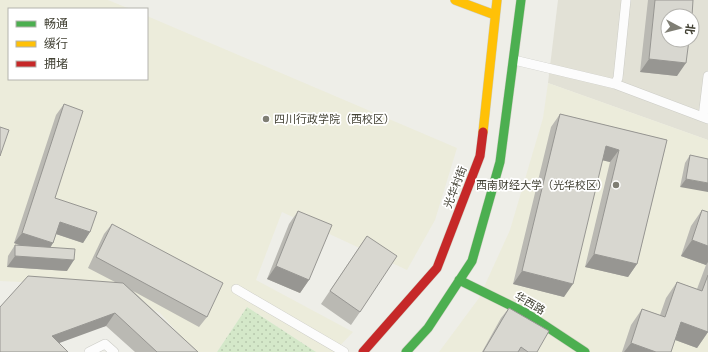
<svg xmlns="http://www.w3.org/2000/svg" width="708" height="352" viewBox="0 0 708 352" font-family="Montserrat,'Noto Sans SC',sans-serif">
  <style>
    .residential { fill: #e2e1d6; fill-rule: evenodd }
    .education { fill: #ececdb }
    .park { fill: url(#park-dots) }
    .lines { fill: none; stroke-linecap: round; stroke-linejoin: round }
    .lane-casing { stroke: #ccccc6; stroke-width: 10 }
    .fast-casing { stroke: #cecec1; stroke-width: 10 }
    .slow-casing { stroke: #cecec1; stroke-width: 10 }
    .jam-casing { stroke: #cecec1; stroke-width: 10 }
    .lane { stroke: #fcfcfc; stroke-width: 9 }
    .fast { stroke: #4caf50; stroke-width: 9 }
    .slow { stroke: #ffc107; stroke-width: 9 }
    .jam { stroke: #c62828; stroke-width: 9 }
    .wall { fill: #bab9b3 }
    .shaded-wall { fill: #979692 }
    .building { fill: #d8d7d0; stroke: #979692 }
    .poi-dot { fill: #7f7e74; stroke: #fff; stroke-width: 1.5 }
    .labels { text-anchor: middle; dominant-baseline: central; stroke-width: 3.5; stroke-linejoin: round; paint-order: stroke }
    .poi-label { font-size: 11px; fill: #434235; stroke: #fff; text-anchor: start }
    .street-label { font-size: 11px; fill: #434235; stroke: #fff }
  </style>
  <defs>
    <pattern id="park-dots" width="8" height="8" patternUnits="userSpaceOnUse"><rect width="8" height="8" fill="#d4e8c9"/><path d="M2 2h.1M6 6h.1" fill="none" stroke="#b7c8ad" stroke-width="1.8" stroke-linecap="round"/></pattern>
  </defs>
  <rect width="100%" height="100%" fill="#eeeee8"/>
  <!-- residential -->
  <path class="residential" d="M558,0h150v140l-160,-57zM668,16h24v24h-24z"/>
  <!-- education -->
  <path class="education" d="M0,0h108l22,9h-121v70h138v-63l310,132 -22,72 -28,50 -125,-58 -26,68 97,52 -19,20h-18l-69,-45 -30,45h-22l-35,-39 -54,-27 -106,-5z
    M548,83l160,57v212h-269l40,-54 31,-68 33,-112z"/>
  <!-- park -->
  <path class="park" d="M247,307l69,45h-99z"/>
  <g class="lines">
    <!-- lane casing -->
    <g class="lane-casing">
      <path id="lane" d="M514,60l101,24 93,35
        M615,84l3,-6 8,-78
        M703,117l5,-41
        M236,289l108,63
        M89,352l16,-8 9,8"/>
    </g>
    <!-- fast casing -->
    <g class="fast-casing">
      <path id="fast" d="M459,280l67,33 59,39
        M406,352l22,-24 44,-67 28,-99 21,-162"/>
    </g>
    <!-- slow casing -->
    <g class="slow-casing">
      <path id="slow" d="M455,0l40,15
        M483,132l14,-132"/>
    </g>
    <!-- jam casing -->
    <g class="jam-casing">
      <path id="jam" d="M363,352l74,-84 43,-112 3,-24"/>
    </g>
    <!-- lane -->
    <use href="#lane" class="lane"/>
    <!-- fast -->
    <use href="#fast" class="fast"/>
    <!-- slow -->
    <use href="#slow" class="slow"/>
    <!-- jam -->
    <use href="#jam" class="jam"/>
  </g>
  <!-- wall -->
  <path class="wall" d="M648,0h45l-16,76 -37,-4z
    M64,104l-9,94 35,34 -7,11 -27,-9 -3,9 -3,5 17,23 -60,-4 1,-11 7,-11 6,1 -7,-3 42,-128z
    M560,114l107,26 -30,124 -9,13 -43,-10 25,-105 -8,-2 -38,137 -51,-13 38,-157z
    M690,155l18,4 -28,28 5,-24z
    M702,210l6,2v120l-11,16 -22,-8 -4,12h-49l9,-27 11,-16 18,6 6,-17 11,-16 20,7 9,-24 -25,-9 10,-30z
    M298,211l11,69 -9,13 -33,-14 22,-55z
    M112,224l95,93 -8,10 -66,-36 65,61h-63l-29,-26 -106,26 115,-70 -27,-14 16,-34z
    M367,236l-7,76 -9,13 -30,-21z
    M509,308l28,44h-55l19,-34z"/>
  <!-- shaded-wall -->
  <path class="shaded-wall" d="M649,59l37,4 -9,13 -37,-4z
    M606,146l13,4 -9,12 -13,-3z
    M686,179l22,4v9l-28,-5z
    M60,222l30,10 -7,11 -30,-10z
    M22,233l31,10 -7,11 -32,-11z
    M692,240l16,6v16l-2,3 -25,-9z
    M594,254l43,10 -9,13 -43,-10z
    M15,256l59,4 -7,11 -60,-4z
    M276,266l33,14 -9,13 -33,-14z
    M522,271l51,13 -9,13 -51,-13z
    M115,313l-9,13 -63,23 9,-13z
    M681,322l27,10 -11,16 -27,-10z
    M631,343l25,9h-32z"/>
  <!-- building -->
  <path class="building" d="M655,0h38l-1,16h-24v24h21l-3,23 -37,-4z
    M64,104l19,7 -28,87 42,14 -7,20 -30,-10 -7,21 -31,-10z
    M560,114l107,26 -30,124 -43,-10 25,-104 -13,-4 -33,138 -51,-13z
    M0,127l9,3 -9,26z
    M690,155l18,4v24l-22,-4z
    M702,210l6,2v34l-16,-6z
    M298,211l34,14 -23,55 -33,-14z
    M112,224l111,59 -16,34 -111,-60z
    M367,236l30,20 -37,56 -30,-21z
    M15,245l60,4 -1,11 -59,-4z
    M708,275v57l-27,-10 -10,30h-15l-25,-9 11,-34 23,8 12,-35 25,9z
    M28,276l95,7 75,69h-41l-42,-39 -63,23 16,16h-68v-45z
    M509,308l40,23 -12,21h-9l-7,-5 -3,5h-35z"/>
  <!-- markers -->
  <g class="poi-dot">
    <circle cx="266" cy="119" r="4"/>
    <circle cx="616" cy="185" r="4"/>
  </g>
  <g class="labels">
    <!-- poi labels -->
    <g class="poi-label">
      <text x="274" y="119">四川行政学院（西校区）</text>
      <text x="608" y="185" text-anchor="end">西南财经大学（光华校区）</text>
    </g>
    <!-- street labels -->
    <g class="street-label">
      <text transform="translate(455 187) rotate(-69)">光华村街</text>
      <text transform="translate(530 303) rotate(30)">华西路</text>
    </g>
  </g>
  <!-- legend -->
  <rect x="8" y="8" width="140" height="72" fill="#ffffff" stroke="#b4b3ae"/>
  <rect x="16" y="21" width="20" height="6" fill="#4caf50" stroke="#b4b3ae"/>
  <text x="44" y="28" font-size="12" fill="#434235">畅通</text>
  <rect x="16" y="41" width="20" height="6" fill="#ffc107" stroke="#b4b3ae"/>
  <text x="44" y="48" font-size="12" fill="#434235">缓行</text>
  <rect x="16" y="61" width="20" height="6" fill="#c62828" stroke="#b4b3ae"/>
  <text x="44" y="68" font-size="12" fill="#434235">拥堵</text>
  <!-- north arrow -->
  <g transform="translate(680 28) rotate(97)"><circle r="19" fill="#ffffff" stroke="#b4b3ae"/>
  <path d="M0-3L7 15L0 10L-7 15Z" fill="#7f7e74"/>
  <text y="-6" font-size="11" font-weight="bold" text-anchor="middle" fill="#434235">北</text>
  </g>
</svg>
